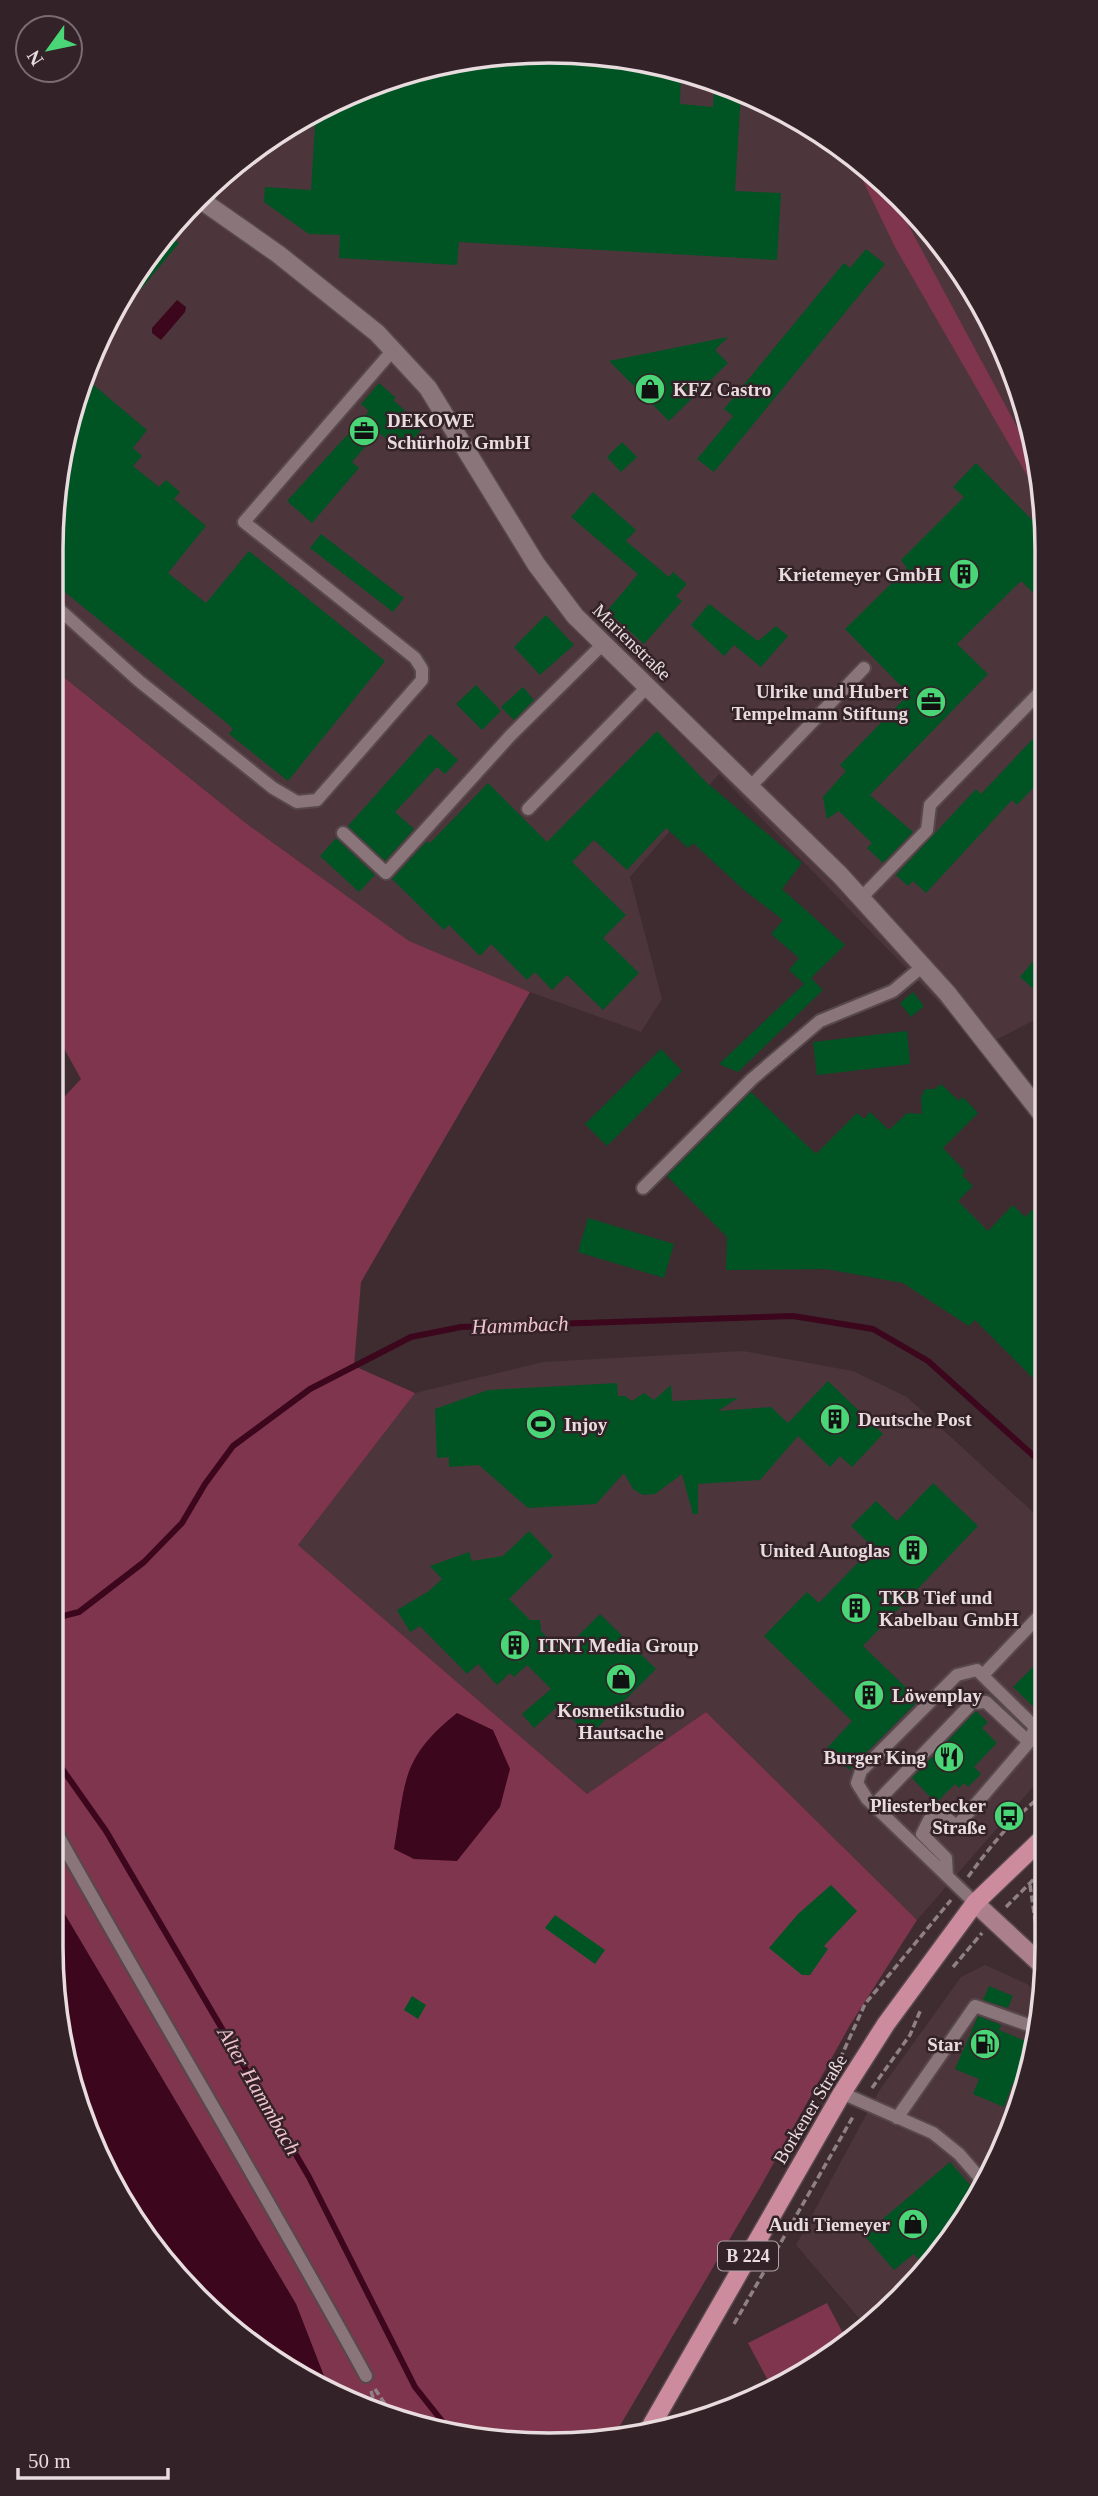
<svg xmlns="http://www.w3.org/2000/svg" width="1098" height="2496" viewBox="0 0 1098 2496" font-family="Georgia,serif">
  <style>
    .built { fill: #4d353c }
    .green { fill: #80354f }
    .water { fill: #3c061d }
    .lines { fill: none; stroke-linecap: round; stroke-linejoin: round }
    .stream { stroke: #3c061d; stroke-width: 6 }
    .building { fill: #005424 }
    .service-casing { stroke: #57484c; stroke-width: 16 }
    .minor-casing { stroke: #57484c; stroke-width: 21 }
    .secondary-casing { stroke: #57484c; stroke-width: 21 }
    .primary-casing { stroke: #57484c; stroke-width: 21 }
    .path { stroke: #8f8084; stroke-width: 3.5; stroke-dasharray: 7 3.5; stroke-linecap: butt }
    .service { stroke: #89757a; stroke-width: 12 }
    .minor { stroke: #89757a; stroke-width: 18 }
    .secondary { stroke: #ab808c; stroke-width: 18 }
    .primary { stroke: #cd8b9e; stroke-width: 18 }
    .labels { text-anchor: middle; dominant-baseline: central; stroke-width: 5; stroke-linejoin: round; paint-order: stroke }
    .shield { fill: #332227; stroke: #b2a4a8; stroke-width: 2 }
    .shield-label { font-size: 18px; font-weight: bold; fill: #e8dcdf }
    .poi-label { font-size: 19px; font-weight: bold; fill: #e8dcdf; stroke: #332227; text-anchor: start }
    .street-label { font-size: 19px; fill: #e8dcdf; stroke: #332227 }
    .water-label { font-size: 21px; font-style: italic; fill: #f1c3cf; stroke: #332227 }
    .rim { fill: none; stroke: #e8dcdf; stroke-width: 3.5 }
  </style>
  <rect width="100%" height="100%" fill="#3e2c31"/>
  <!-- built -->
  <path class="built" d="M517,52l97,3 96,22 116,58 98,86 94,171 25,92 1,531 -62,32 -263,-273 -89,103 32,122 -21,33 -111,-40 -121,-51 -162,-117 -196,-157v-118l26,-161 41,-88 57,-80 71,-67 83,-51 91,-34z
    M743,1351l110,20 54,26 139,127 1,247 -130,149 -211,-208 -119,82 -289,-249 117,-152 128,-31z
    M985,1965l42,19 12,12 -18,112 -40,88 -57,79 -60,49 -68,-79 83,-154 82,-114z"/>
  <!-- green -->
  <path class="green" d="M852,158l38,33 148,275 5,37 -148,-256z
    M51,667l196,157 162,117 121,51 -169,290 -7,84 61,27 -117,152 289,249 119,-82 211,208 -67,105 -88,159 -151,257 -159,-5 -123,-47 -33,-85 -245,-413v-780l30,-32 -30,-54z
    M827,2303l19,36 -27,22 -48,25 -23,-43z"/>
  <!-- water -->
  <path class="water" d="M177,300l9,7 -1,5 -24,28 -9,-7v-5z
    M457,1713l36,17 17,39 -10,38 -43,54 -43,-2 -20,-10c12,-68 6,-90 63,-136z
    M51,1891l245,413 33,85 -29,-11 -126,-103 -57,-79 -40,-88 -26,-161z"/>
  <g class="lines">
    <!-- stream -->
    <path class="stream" d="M51,1619l28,-7 65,-50 38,-39 23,-39 28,-38 77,-57 101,-52 50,-10 332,-11 80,13 55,32 118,106
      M51,1753l55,78 203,346 106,210 39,49"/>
  </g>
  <!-- building -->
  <path class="building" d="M517,52l97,3 67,16 -1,33 33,3 2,-27 26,13 -6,98 46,2 -4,67 -318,-18 -2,23 -118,-7 1,-23 -31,-1 -45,-32 1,-15 46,3 5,-80 13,-8 91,-34z
    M166,232l13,11 -38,46 -10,-7z
    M866,249l19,15 -171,208 -17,-13 36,-43 -9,-7 120,-146 6,5z
    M728,337l-13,13 13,13 -59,58 -60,-60z
    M83,376l64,54 -14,18 9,8 -9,10 26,21 7,-7 14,12 -6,7 32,27 -38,47 38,30 43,-52 136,110 -97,120 -59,-47 4,-5 -5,-5 -177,-143v-32l26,-161z
    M379,383l17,15 -3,2 31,27 -22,25 -24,-20 -26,30 7,6 -47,55 -25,-22 82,-90 -8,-7z
    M622,442l15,15 -16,15 -14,-15z
    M976,463l67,68v71l-22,-21 -64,63 31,30 -118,121 43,37 -30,31 -16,-15 5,-5 -33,-32 -12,8 -4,-22 23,-26 -6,-6 69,-71 -64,-65 62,-61 -6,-8 63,-63 -11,-10z
    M593,492l43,38 -10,11 43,36 4,-5 14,12 -11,12 6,5 -38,43 -37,-33 31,-37 -67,-57z
    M321,534l83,64 -11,14 -83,-64z
    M709,604l49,37 18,-15 12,10 -27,31 -27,-22 -10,11 -33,-31z
    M546,615l28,30 -34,30 -26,-28z
    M476,685l25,26 -19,19 -26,-26z
    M523,687l11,13 -20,20 -13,-13z
    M1044,727v50l-27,28 -5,-5 -86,93 -13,-12 -5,5 -12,-11 80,-86 5,5z
    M657,731l50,52 95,80 -20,26 63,56 -34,33 12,12 -85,82 -19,-8 85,-80 -15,-14 10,-12 -28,-24 12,-14 -39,-30 -51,-47 -5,5 -22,-20 -39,42 -33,-30 -22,22 54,53 -23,23 36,35 -36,37 -36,-35 -15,15 -17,-18 -8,8 -36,-36 -11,12 -31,-31 -5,5 -52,-51 35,-38 3,2 58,-60 59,59z
    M430,734l28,26 -13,14 -8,-7 -42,45 19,17 -29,32 -37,-35z
    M336,838l39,37 -16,17 -39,-36z
    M1044,948v50l-24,-21z
    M913,992l11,14 -13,11 -11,-14z
    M907,1031l3,33 -93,11 -4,-33z
    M661,1049l21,22 -75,75 -22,-22z
    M941,1084l18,17 4,-4 15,16 -35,35 22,23 -3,4 11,11 -15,15 30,30 25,-26 12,12 20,-19 1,193 -71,-71 -6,6 -66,-43 -77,-14 -100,1 1,-33 -60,-61 84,-84 65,62 41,-41 7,6 6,-7 19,18 18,-17 15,1 -1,-16 4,-9h10z
    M588,1218l86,26 -10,34 -86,-26z
    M828,1381l55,53 -31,33 -12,-11 -10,11 -32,-31 -38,44 -62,4v30h-5l-11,-40 -27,20 -12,1 -10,-6 -9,-16 -28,31 -68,4 -49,-43 -30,2v-10l-12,1 -2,-49 53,-19 129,-7 1,13h7l7,5 12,-8 10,7 17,-15 1,16 66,-3 -20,13 53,-4 17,16z
    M933,1483l45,43 -115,120 56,54 -70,70 -22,-22 25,-27 -88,-85 43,-44 12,11 54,-56 -22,-21 25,-25 21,20z
    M529,1531l24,25 -44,43 21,21h10l1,11 21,21 38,-38 56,55 -67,67 -30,-31 -25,23 -12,-14 29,-25 -24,-24 -13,12 -4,-4 -13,12 -19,-21 -11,10 -47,-48 -10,6 -13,-22 32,-19 13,-12 -12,-13 39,-14 3,9 31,-5z
    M1046,1654l1,66 -34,-33z
    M976,1711l12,11 -6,6 15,15 -23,24 7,7 -13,13 -4,-4 -5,5 -4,-4 -19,19 -24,-25z
    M831,1885l26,26 -33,35 4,3 -18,26h-8l-33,-27 29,-34z
    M555,1915l50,35 -10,14 -50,-36z
    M989,1986l24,10 -5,12 -25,-8z
    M412,1996l14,9 -8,14 -14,-9z
    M978,2016l23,9 -2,5 32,13 -7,45 -11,-5 -9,24 -31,-13 6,-15 -24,-10z
    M950,2162l29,33 -19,16 5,6 -37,53 -14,-16 -20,16 -30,-35z"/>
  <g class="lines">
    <!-- service casing -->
    <g class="service-casing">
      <path id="service" d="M51,602l88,79 134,107 24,14 20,-2 105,-120v-11l-7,-11 -171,-136 149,-172
        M750,787l114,-119
        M528,809l120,-123
        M343,833l43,40 124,-137 94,-93
        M861,898l66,-68 3,-25 114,-117
        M643,1188l109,-109 68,-58 73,-30 30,-25
        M983,1675l57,-60
        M874,1805l98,-102 14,-1 43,40 -72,84 -12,-9 -16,3 -7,14 24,24 1,18
        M51,1823c103,185 213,367 315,553
        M975,1903l-108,-104 -10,-16 4,-12 96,-96 20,-5 58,57 -6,15
        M842,2093l91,40 26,21 27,31
        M897,2118l78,-112 59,21"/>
    </g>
    <!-- minor casing -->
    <g class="minor-casing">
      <path id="minor" d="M198,198l80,56 99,79 51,55 108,176 39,52 265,259 107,118 98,125"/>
    </g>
    <!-- secondary casing -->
    <g class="secondary-casing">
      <path id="secondary" d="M975,1903l69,64"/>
    </g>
    <!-- primary casing -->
    <g class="primary-casing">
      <path id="primary" d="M647,2433l195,-340 44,-69 89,-121 72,-69"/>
    </g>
    <!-- path -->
    <path class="path" d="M968,1877c23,-32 48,-62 79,-86
      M1030,1885l5,35 12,13
      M1006,1907l41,-41
      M953,1967l29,-34
      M840,2059l25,-55 86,-104
      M872,2088l38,-53 11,-26
      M734,2324l120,-209
      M375,2389l16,24
      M371,2391l5,16
      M624,2439l5,-8"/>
    <!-- service -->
    <use href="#service" class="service"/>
    <!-- minor -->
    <use href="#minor" class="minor"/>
    <!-- secondary -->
    <use href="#secondary" class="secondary"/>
    <!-- primary -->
    <use href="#primary" class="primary"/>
  </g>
  <!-- icons -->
  <defs>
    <g id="shop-disc" transform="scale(1.575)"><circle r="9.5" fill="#4ad677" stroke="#332227"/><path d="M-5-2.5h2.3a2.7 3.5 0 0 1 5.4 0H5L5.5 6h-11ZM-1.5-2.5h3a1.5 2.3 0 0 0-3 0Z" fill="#111"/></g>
    <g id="office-disc" transform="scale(1.575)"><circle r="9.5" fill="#4ad677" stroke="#332227"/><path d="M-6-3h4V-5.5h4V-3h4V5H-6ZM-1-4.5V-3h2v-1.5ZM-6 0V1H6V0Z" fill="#111"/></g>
    <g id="building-disc" transform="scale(1.575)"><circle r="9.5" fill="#4ad677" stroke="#332227"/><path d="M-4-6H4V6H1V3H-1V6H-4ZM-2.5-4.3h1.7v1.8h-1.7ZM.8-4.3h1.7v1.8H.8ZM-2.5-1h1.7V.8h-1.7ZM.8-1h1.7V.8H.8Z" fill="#111"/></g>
    <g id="stadium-disc" transform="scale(1.575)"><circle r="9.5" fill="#4ad677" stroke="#332227"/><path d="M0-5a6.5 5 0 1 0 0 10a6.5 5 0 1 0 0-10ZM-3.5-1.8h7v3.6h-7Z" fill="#111"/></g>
    <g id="restaurant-disc" transform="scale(1.575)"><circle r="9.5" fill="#4ad677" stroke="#332227"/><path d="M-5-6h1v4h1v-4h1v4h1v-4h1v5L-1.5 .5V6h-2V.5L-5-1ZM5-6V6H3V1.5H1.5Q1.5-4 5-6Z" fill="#111"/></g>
    <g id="bus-disc" transform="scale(1.575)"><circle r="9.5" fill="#4ad677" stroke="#332227"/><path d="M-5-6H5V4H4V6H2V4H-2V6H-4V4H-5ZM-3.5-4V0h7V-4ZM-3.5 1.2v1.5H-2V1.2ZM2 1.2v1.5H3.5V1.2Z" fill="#111"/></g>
    <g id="fuel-disc" transform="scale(1.575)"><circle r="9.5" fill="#4ad677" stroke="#332227"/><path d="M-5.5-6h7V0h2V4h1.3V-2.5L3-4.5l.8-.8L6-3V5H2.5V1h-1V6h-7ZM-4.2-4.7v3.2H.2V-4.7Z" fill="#111"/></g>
  </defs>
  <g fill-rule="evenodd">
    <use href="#shop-disc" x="650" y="389"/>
    <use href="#office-disc" x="364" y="431"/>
    <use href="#building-disc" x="964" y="574"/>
    <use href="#office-disc" x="931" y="702"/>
    <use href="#building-disc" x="835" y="1419"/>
    <use href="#stadium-disc" x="541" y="1424"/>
    <use href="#building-disc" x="913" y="1550"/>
    <use href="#building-disc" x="856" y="1608"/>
    <use href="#building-disc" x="515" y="1645"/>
    <use href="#shop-disc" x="621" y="1679"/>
    <use href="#building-disc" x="869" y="1695"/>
    <use href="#restaurant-disc" x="949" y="1757"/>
    <use href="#bus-disc" x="1009" y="1816"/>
    <use href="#fuel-disc" x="985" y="2044"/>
    <use href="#shop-disc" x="913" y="2224"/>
  </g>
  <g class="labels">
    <!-- shield labels -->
    <rect class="shield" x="718" y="2241.5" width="60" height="29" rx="5"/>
    <g class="shield-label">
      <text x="748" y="2256">B 224</text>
    </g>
    <!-- poi labels -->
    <g class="poi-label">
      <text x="673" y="389">KFZ Castro</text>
      <text x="387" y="420">DEKOWE<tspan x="387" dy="22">Schürholz GmbH</tspan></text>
      <text x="941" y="574" text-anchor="end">Krietemeyer GmbH</text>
      <text x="908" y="691" text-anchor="end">Ulrike und Hubert<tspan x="908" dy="22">Tempelmann Stiftung</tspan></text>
      <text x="858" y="1419">Deutsche Post</text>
      <text x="564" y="1424">Injoy</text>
      <text x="890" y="1550" text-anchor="end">United Autoglas</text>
      <text x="879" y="1597">TKB Tief und<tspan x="879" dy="22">Kabelbau GmbH</tspan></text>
      <text x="538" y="1645">ITNT Media Group</text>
      <text x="892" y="1695">Löwenplay</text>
      <text x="621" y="1710" text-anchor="middle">Kosmetikstudio<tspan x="621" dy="22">Hautsache</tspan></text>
      <text x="926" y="1757" text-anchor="end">Burger King</text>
      <text x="986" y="1805" text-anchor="end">Pliesterbecker<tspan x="986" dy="22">Straße</tspan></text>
      <text x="962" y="2044" text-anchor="end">Star</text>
      <text x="890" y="2224" text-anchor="end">Audi Tiemeyer</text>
    </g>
    <!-- street labels -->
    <g class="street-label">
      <text transform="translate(632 642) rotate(44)">Marienstraße</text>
      <text transform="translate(810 2109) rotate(-59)">Borkener Straße</text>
    </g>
    <!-- water labels -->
    <g class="water-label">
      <text transform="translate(520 1325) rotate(-2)">Hammbach</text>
      <text transform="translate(259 2091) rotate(60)">Alter Hammbach</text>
    </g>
  </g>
  <!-- crop -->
  <path d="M0 0H1098V2496H0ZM549 63H549A486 486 0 0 1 1035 549V1947A486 486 0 0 1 549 2433H549A486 486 0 0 1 63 1947V549A486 486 0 0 1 549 63Z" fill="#332227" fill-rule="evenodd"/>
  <path class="rim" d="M549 63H549A486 486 0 0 1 1035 549V1947A486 486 0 0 1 549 2433H549A486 486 0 0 1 63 1947V549A486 486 0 0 1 549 63Z"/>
  <!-- north arrow -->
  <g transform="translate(49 49) rotate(237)"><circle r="33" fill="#332227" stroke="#7b6c71" stroke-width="2"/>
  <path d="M0-5L12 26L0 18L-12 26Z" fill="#4ad677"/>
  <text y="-10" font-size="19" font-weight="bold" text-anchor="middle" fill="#e8dcdf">N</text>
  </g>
  <!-- scale -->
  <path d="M18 2468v10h150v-10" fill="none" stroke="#e8dcdf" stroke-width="3.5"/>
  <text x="28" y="2468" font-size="21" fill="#e8dcdf" stroke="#332227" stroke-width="5" paint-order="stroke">50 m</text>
</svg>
